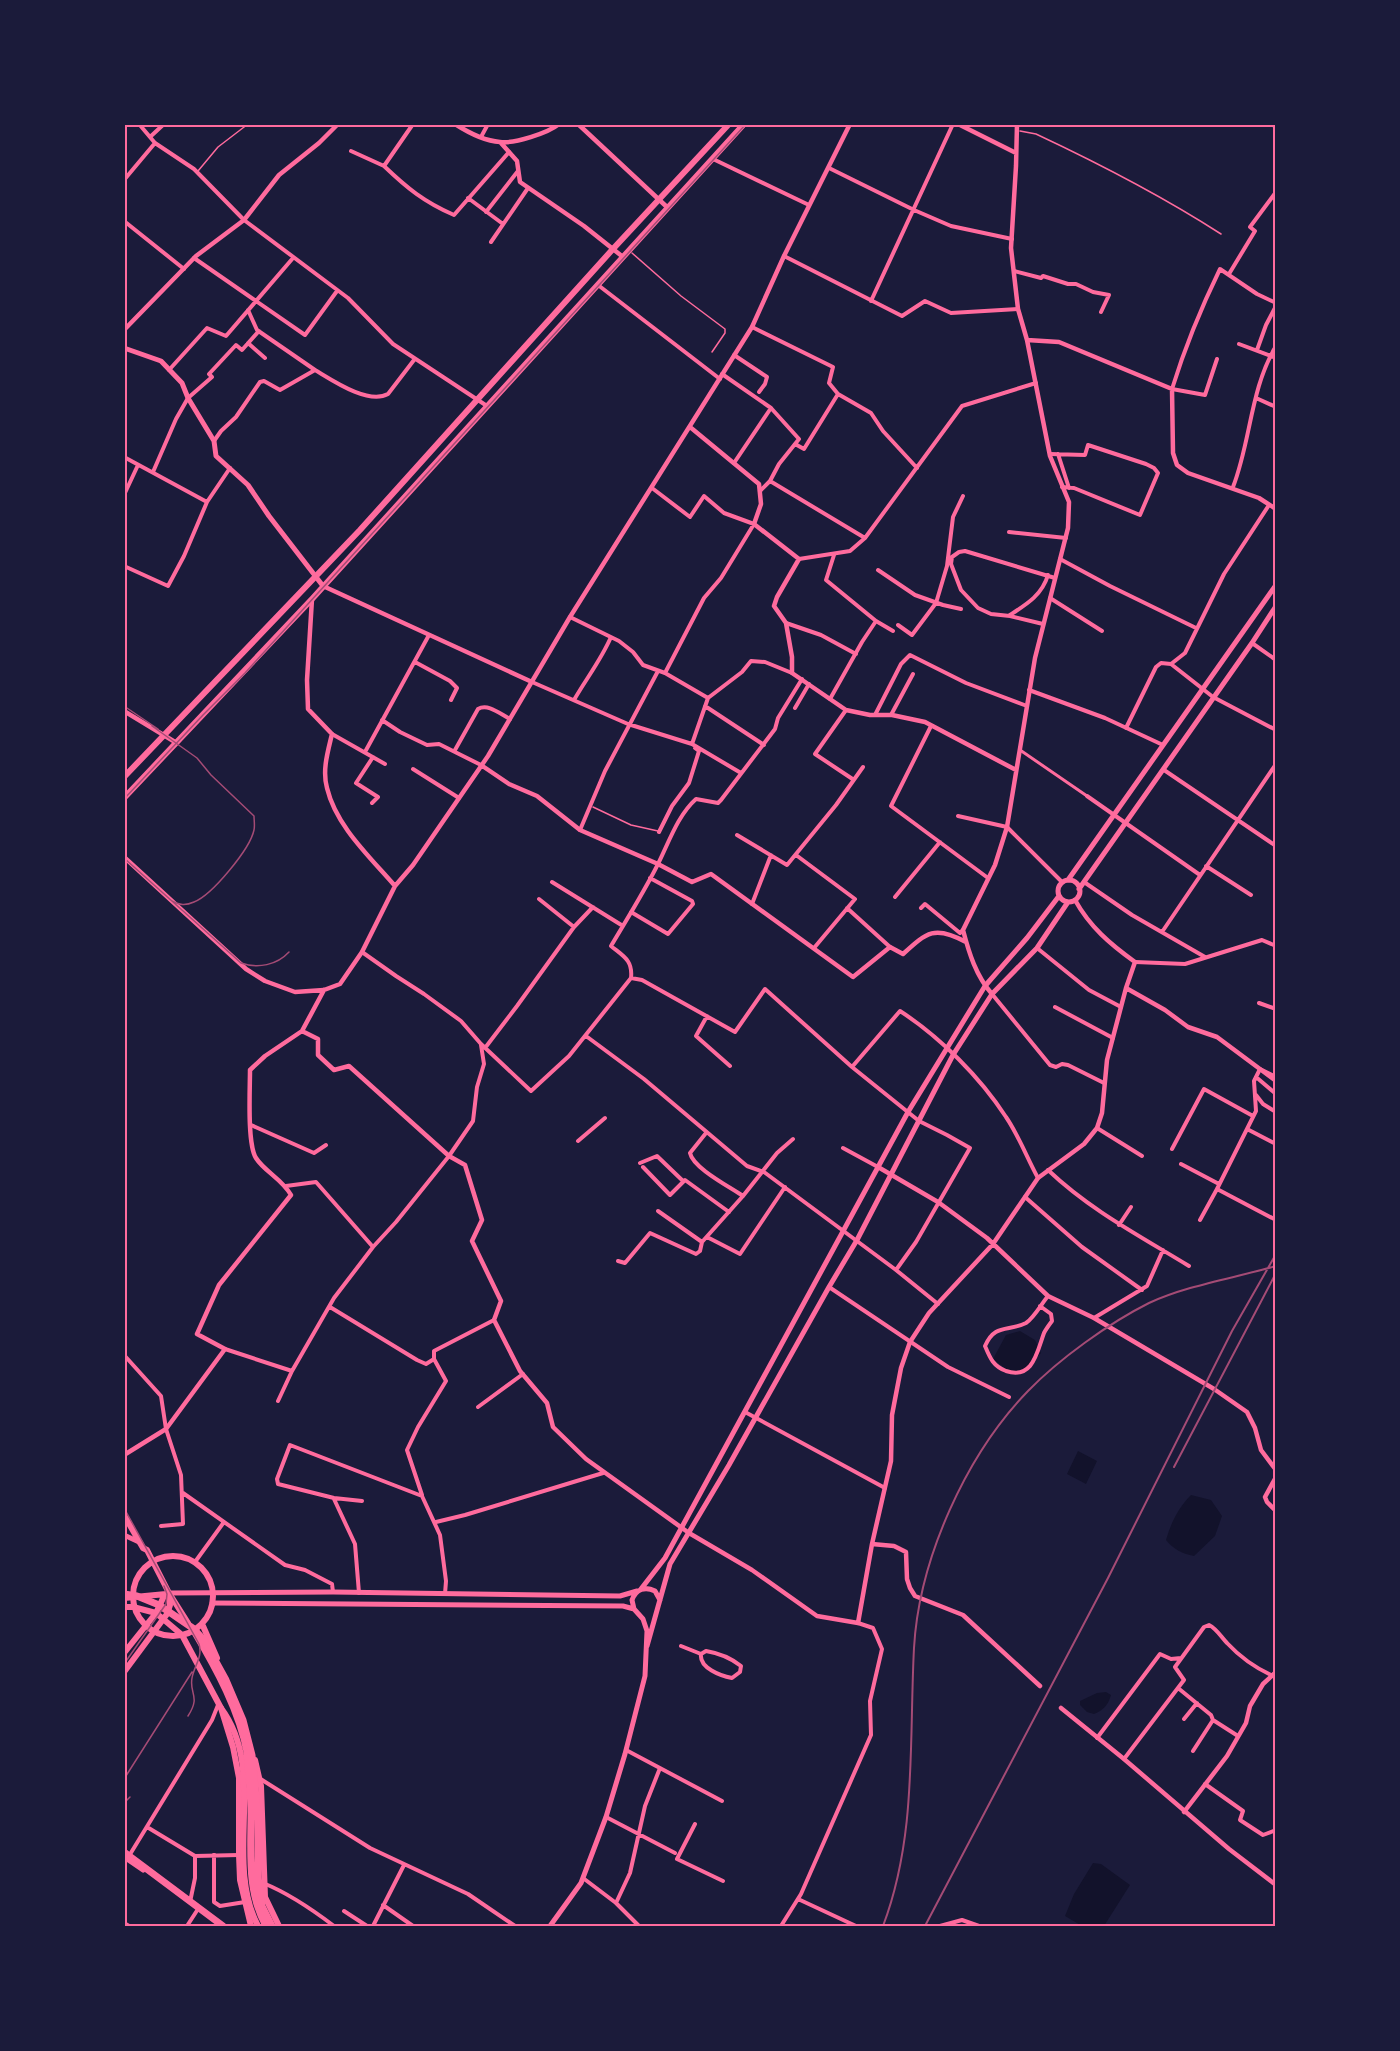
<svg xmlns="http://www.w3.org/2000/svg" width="1400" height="2051" viewBox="0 0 1400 2051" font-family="Roboto,sans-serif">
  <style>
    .water { fill: #12122b }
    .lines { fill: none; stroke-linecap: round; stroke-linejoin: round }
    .service { stroke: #ff6b9d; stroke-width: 1.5 }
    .pedestrian { stroke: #ff6b9d; stroke-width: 3 }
    .minor { stroke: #ff6b9d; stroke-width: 4 }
    .tertiary { stroke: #ff6b9d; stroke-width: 4.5 }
    .secondary { stroke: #ff6b9d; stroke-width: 5 }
    .primary { stroke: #ff6b9d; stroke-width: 6 }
    .trunk { stroke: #ff6b9d; stroke-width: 6 }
    .motorway { stroke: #ff6b9d; stroke-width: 7 }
    .tram { stroke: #a44b75; stroke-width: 1.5 }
    .rail { stroke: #a44b75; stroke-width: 2 }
    .neatline { fill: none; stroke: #ff6b9d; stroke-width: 2 }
  </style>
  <rect width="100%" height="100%" fill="#1b1b3a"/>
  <!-- water -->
  <path class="water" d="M1020,1331l15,9 6,13 -21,22 -10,-3 -17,-13 13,-24z
    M1078,1451l19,10 -11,23 -19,-10z
    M1191,1495l20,5 11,16 -7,20 -21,20c-11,-2 -21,-7 -28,-16 5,-17 12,-32 25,-45z
    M1106,1692l5,3c-3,10 -7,15 -17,19l-7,-2 -7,-7v-4l17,-8z
    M1093,1863l8,1 29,21 -26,41h-22l-17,-10 9,-22z"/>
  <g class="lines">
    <!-- service -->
    <path class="service" d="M1020,131l16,3c64,30 126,62 185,100
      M198,171l20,-24 30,-23
      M632,253l49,43 44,33v4l-13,19
      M593,807l38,18 27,6"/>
    <!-- pedestrian -->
    <path class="pedestrian" d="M1020,750l67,46"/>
    <!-- minor -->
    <path class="minor" d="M139,124l16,19 39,26 50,51 104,78 45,46 94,62
      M413,124l-29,42c23,22 40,36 70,49l55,-63
      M150,137l14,-13
      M481,137l7,-13
      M351,151l33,15
      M713,159l96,46
      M829,168l85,42 37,16 61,13
      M124,180l31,-37
      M468,198l35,26
      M486,212l32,-41
      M124,221l60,48
      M491,242l37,-54
      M784,256l118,60 23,-15 26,12 67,-4
      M194,258l111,77 32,-44
      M1014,271l27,7 2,-2 25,8h8l17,8 16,3 -8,17
      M1229,274l26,-43 -5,-4 26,-35
      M598,285l122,94
      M871,301l82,-177
      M248,310l9,20 58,40
      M752,327l81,40 -4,16 9,11 33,19 12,18 34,37
      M248,343l17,15
      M1239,344l37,14
      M1257,350l9,-25 10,-19
      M734,355l33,22 -2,7 -6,8
      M1217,359l-12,36 -33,-6c13,-42 29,-81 48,-120l37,25 19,9
      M169,370l38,-42 19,8 67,-78
      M722,374l49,34 28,31 -20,25 -9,17 -10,10
      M1256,398l20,9
      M214,441l7,-10 15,-14 24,-35 4,-1 16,9 35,-20c17,10 53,35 73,24l26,-34
      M795,444l9,5 34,-55
      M1050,454l35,1 3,-10 58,19 8,4 4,5 -18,42 -66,-27 -12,-1
      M1058,454l11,34
      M124,457l83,45
      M734,463l37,-55
      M153,472l23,-53 12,-21 24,-21 -3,-3 27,-29 6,5 17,-19
      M770,481l95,57
      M1233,487c18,-46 17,-98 43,-141
      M652,488l38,29 14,-21 20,17 30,11 -33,54 -17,20 -39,75
      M124,495l14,-30
      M1269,505l-45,69 -39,79 -14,11 42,33 63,33
      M1009,532l57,6
      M834,555l-8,25 50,41 17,10
      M799,559l51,-8 15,-13 97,-132 74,-23
      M1060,559l50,27 86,42
      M124,566l44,20 16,-30 23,-54 23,-34
      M878,570l37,25 28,10 18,4
      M1050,598l52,33
      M1010,615c17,-11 32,-20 38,-40
      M570,617l49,24 14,11 10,13 22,8 43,25
      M786,623l35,12 35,19
      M1043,624l-33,-8 -19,-2 -13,-6 -17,-18 -10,-26 1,-7 7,-5 6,-1 90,27
      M898,625l14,10 24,-32 11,-37 6,-49 10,-21
      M1252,643l24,17
      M415,662l35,19 7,7 -6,12
      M532,682l96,42 64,20 49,29
      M1029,690l76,28 58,27
      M708,698l34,-26 9,-11 14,1 27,11
      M830,699l32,-57 14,-21
      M574,700c12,-21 27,-40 37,-63
      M705,706l59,39
      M795,708l14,-24
      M846,710l-31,44 39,26
      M875,715l26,-51 9,-9 56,28 61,23
      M891,715l22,-41
      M382,720l18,12 27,13 12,-1 42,21
      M931,726l-40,80 97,72
      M1126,728l30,-61 5,-4 10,1
      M332,734l53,30
      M692,744l16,-46
      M455,750l23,-41c10,-6 22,5 32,10
      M365,752l64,-117
      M413,769l46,29
      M1164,770l112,76
      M1087,796l113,79
      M372,803l6,-6 -22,-14 17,-26
      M958,816l49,11 55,55
      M580,830l25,-59 53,-100
      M659,832l13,-26 17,-23 10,-32 -4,-3
      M737,835l50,30 49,-60 27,-38
      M796,855l59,44 -41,49
      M1206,866l45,29
      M552,882l71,44
      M1084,882l48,33 73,42
      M895,897l45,-55
      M539,899l35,28
      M752,904l19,-49
      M847,908l43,39
      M921,908l4,-4 35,29 3,-3
      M631,912l37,22 25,-30 -1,-3 -42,-23
      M1162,932l114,-168
      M1037,948l52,42 32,17
      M362,952l34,24 28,18 37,27 20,23 50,47 38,-35 62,-78 11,2 93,52 30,-43 87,78 67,54 28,14 23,13 -54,94 -20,28 -132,-98 -17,-6 -103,-87 -58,-43
      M1135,962l50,2 77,-24 14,6
      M631,978c2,-18 -8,-22 -20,-32 16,-27 33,-54 47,-82 11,-22 20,-49 38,-65l22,4 3,-3 54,-71 3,-11 24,-39
      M992,994l58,71 6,2 6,-3 6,1 36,18
      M1259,1003l17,6
      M1055,1007l58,31
      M707,1016l-11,20 34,30
      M485,1048l32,-42 57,-79 19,-20
      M852,1067l48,-56c40,26 80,66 106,106 13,19 21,41 32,61
      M1256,1077l20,17
      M1276,1077l-16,-8 -6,12 2,30 -39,78 59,31
      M1256,1095l7,9 13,8
      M251,1125l63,28 12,-8
      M1097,1128l45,28
      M1247,1129l29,15
      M706,1133l-16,20c3,15 40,34 53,43
      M578,1141l27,-23
      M843,1148l35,19
      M1172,1149l32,-60 49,27
      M640,1163l17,-7 26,25
      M1181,1164l38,20
      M643,1167l27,28 15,-15 44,32
      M1048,1170c42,40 92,66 141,96
      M286,1186l30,-4 57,65
      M1025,1197l57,50 60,43
      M658,1211l44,31
      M1200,1220l17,-31
      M1119,1225l12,-18
      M707,1237l33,17 45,-67
      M618,1261l7,2 25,-30 46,21 4,-3 2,-9 41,-46 34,-43 16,-14
      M896,1270l42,34
      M829,1287l119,80 61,30
      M1040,1306l11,8 1,7c-3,4 -6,8 -8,12 -7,19 -11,47 -38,38 -13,-5 -16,-13 -21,-25 10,-23 23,-14 41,-23 8,-5 16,-20 22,-27
      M330,1307l87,53 9,4 8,-5
      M1094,1318l53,-32 16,-36
      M225,1349l67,22 42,-73 39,-51 23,-25 53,-66 24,-35 4,-34 7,-23 -3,-19
      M124,1355l37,41 5,33 15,46 2,49 -22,2
      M278,1401l14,-30
      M478,1407l45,-33
      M745,1412l140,76
      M183,1493l102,72 20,5 27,14 1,8
      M422,1495l-15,-45 11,-23 28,-46 -12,-22v-8l60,-31
      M334,1499l21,45 4,49
      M362,1501l-28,-3 -56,-14 -1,-5 13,-34 132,51 18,39 6,46 -1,13
      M436,1522l29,-7 138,-42
      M195,1562l29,-40
      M681,1646l20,8 5,-3c12,2 25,7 35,15l-1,6 -8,6c-11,-2 -33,-10 -31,-24
      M1178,1688l33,27 2,5 -20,31
      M1184,1719l13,-16
      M1213,1720l25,16
      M1097,1738l63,-84 11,5 10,-1
      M626,1750l96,51
      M1124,1759l60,-79 -9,-13 29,-40 5,-2c8,4 12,12 18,18 13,14 27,24 44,32
      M259,1778l111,70 98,46 47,32
      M1205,1784l38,27 -3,9 23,15 13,-5
      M606,1817l69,36
      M695,1824l-18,35 46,22
      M147,1827l48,29
      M214,1855v47l6,4 25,-4
      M129,1856l83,-136 6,-15
      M583,1878l33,25 23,23
      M263,1883c25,10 50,27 71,43
      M798,1899l58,27
      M190,1902l5,-24v-22l44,-1
      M616,1903l14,-30 15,-67 15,-38
      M383,1905l30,21
      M344,1911l23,15
      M124,1923l5,3
      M187,1926l11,-17
      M373,1926l31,-61
      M781,1926l20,-32 70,-159 -1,-34 12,-52 -9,-21 -15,-5
      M940,1926l22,-6 17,6"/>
    <!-- tertiary -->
    <path class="tertiary" d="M455,124c14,9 29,17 45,18 14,2 48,-9 59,-18
      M578,124l90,84
      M958,124l58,29
      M501,143l16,18 3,21 64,44 39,31
      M124,330l72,-74 48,-36 35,-45 40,-32 19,-19
      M1027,340l32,2 113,47 1,64 4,12 11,8 71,25 17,11
      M690,427l69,57 2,20 -7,20 45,35 -22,38 -3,9 12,17 6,34v16l54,37 24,5h22l33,7 91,48
      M323,586l209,96
      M312,599l-5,81 1,29 24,25c-4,17 -10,36 -5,54 9,38 43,69 68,98
      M124,711l51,31
      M481,765l28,19 28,12 43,34 78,34 34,18 19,-8 142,103 37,-30 13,7c24,-22 32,-29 63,-12
      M124,857l122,112 19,12 30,11 29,-2 16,-6 22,-32 33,-66 18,-21 75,-109 82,-139 182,-290 32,-71 66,-132
      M1126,988l39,22 23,17 29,10 59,44
      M992,994c-16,-18 -23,-41 -29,-64l32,-65 12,-38 28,-169 33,-130 1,-26 -19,-46 -23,-116 -9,-31 -7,-61 5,-82 1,-42
      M302,1031l16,8v16l16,15 15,-4 100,90 16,9 17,55 -10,21 29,60 -7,19 26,51 27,32 6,24 33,32 103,74 63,37 65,46 41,7 14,-79 19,-83 1,-46 9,-47 9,-26 19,-29 64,-69 45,-66 46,-34 13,-16 5,-15 5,-53 19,-72 9,-26c-25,-18 -45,-35 -60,-62
      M878,1167l60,35 49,36 61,58 46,22 120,71 33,23 8,16 6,22 15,20
      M124,1455l42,-26 59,-80 -28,-15 22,-49 72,-90c-9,-16 -27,-24 -35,-37 -9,-14 -6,-69 -6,-88l15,-14 37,-25 22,-41
      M1276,1477l-11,20 2,5 9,9
      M872,1544l22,2 12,6 1,27 3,9 5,8 48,19 77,71
      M1061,1708l63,51 105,90 47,36
      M1184,1812l43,-56 19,-33 4,-17 13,-22 13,-12"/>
    <!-- secondary -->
    <path class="secondary" d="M1273,124l3,3
      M124,348l37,13 21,22 6,15 26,43 2,15 32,29 21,31 54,70
      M1068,880l208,-295
      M1058 891a11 11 0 1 1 22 0a11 11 0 1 1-22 0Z
      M1079,889l173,-246 24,-37
      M124,1535l15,7
      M641,1589l24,-31 243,-446 77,-126 42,-48 32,-42
      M169,1593l164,-1 287,4 17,-5
      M212,1603l411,3 11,3
      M647,1646l23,-82 59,-99 100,-178 28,-47 96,-185 39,-61 45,-46 31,-46
      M124,1857l19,13
      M550,1926l31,-43 25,-66 19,-63 20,-78 2,-45 -4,-12 -9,-10 -2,-9c4,-11 13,-14 23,-9l5,9"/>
    <!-- primary -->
    <path class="primary" d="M124,777l236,-247 252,-280 117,-126
      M124,798l188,-199 432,-475
      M124,1515l19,33 4,2 22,43 1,12 -3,9 -43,58
      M133 1596a40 40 0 1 1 80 0a40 40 0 1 1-80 0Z
      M124,1598l42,-4
      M124,1607h9l23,6 26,22 39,73 12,39 6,31v77l1,25 11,46
      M203,1626l14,32
      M124,1653l32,-40 9,-19
      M255,1760l6,26 4,111 14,29"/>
    <!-- trunk -->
    <path class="trunk" d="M169,1593l19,30
      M194,1632c22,37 45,79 53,122
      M221,1708c47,63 2,151 37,218"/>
    <!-- motorway -->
    <path class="motorway" d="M124,1594l13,2 22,9 35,24 10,11 22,40 17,40 9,35 6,64v58l4,29 10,20
      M247,1754c2,21 4,41 4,61 0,38 -4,77 15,111
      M124,1852l99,74"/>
    <!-- tram -->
    <path class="tram" d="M124,706l34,23
      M152,726l45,32 14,17 43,41c0,4 1,10 0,14 -4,19 -42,65 -60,72 -9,4 -14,3 -22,-1
      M124,799l79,-84 42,-42 501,-549
      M124,858l117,105c17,6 36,2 48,-11
      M124,1508l75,136c4,13 -5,22 -7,34 -3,16 9,18 -4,38
      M124,1664l42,-60 1,-10 -3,-8
      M124,1779l68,-107
      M124,1803l6,-6"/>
    <!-- rail -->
    <path class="rail" d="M1174,1467l102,-194
      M883,1926c34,-90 26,-183 31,-278 5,-89 52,-193 114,-257 31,-32 81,-68 121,-88 39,-18 86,-25 127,-37
      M925,1926l183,-348 124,-247 44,-77"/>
  </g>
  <!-- border -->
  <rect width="1400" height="2051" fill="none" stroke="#1b1b3a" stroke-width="252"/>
  <rect x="126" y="126" width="1148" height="1799" class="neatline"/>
</svg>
